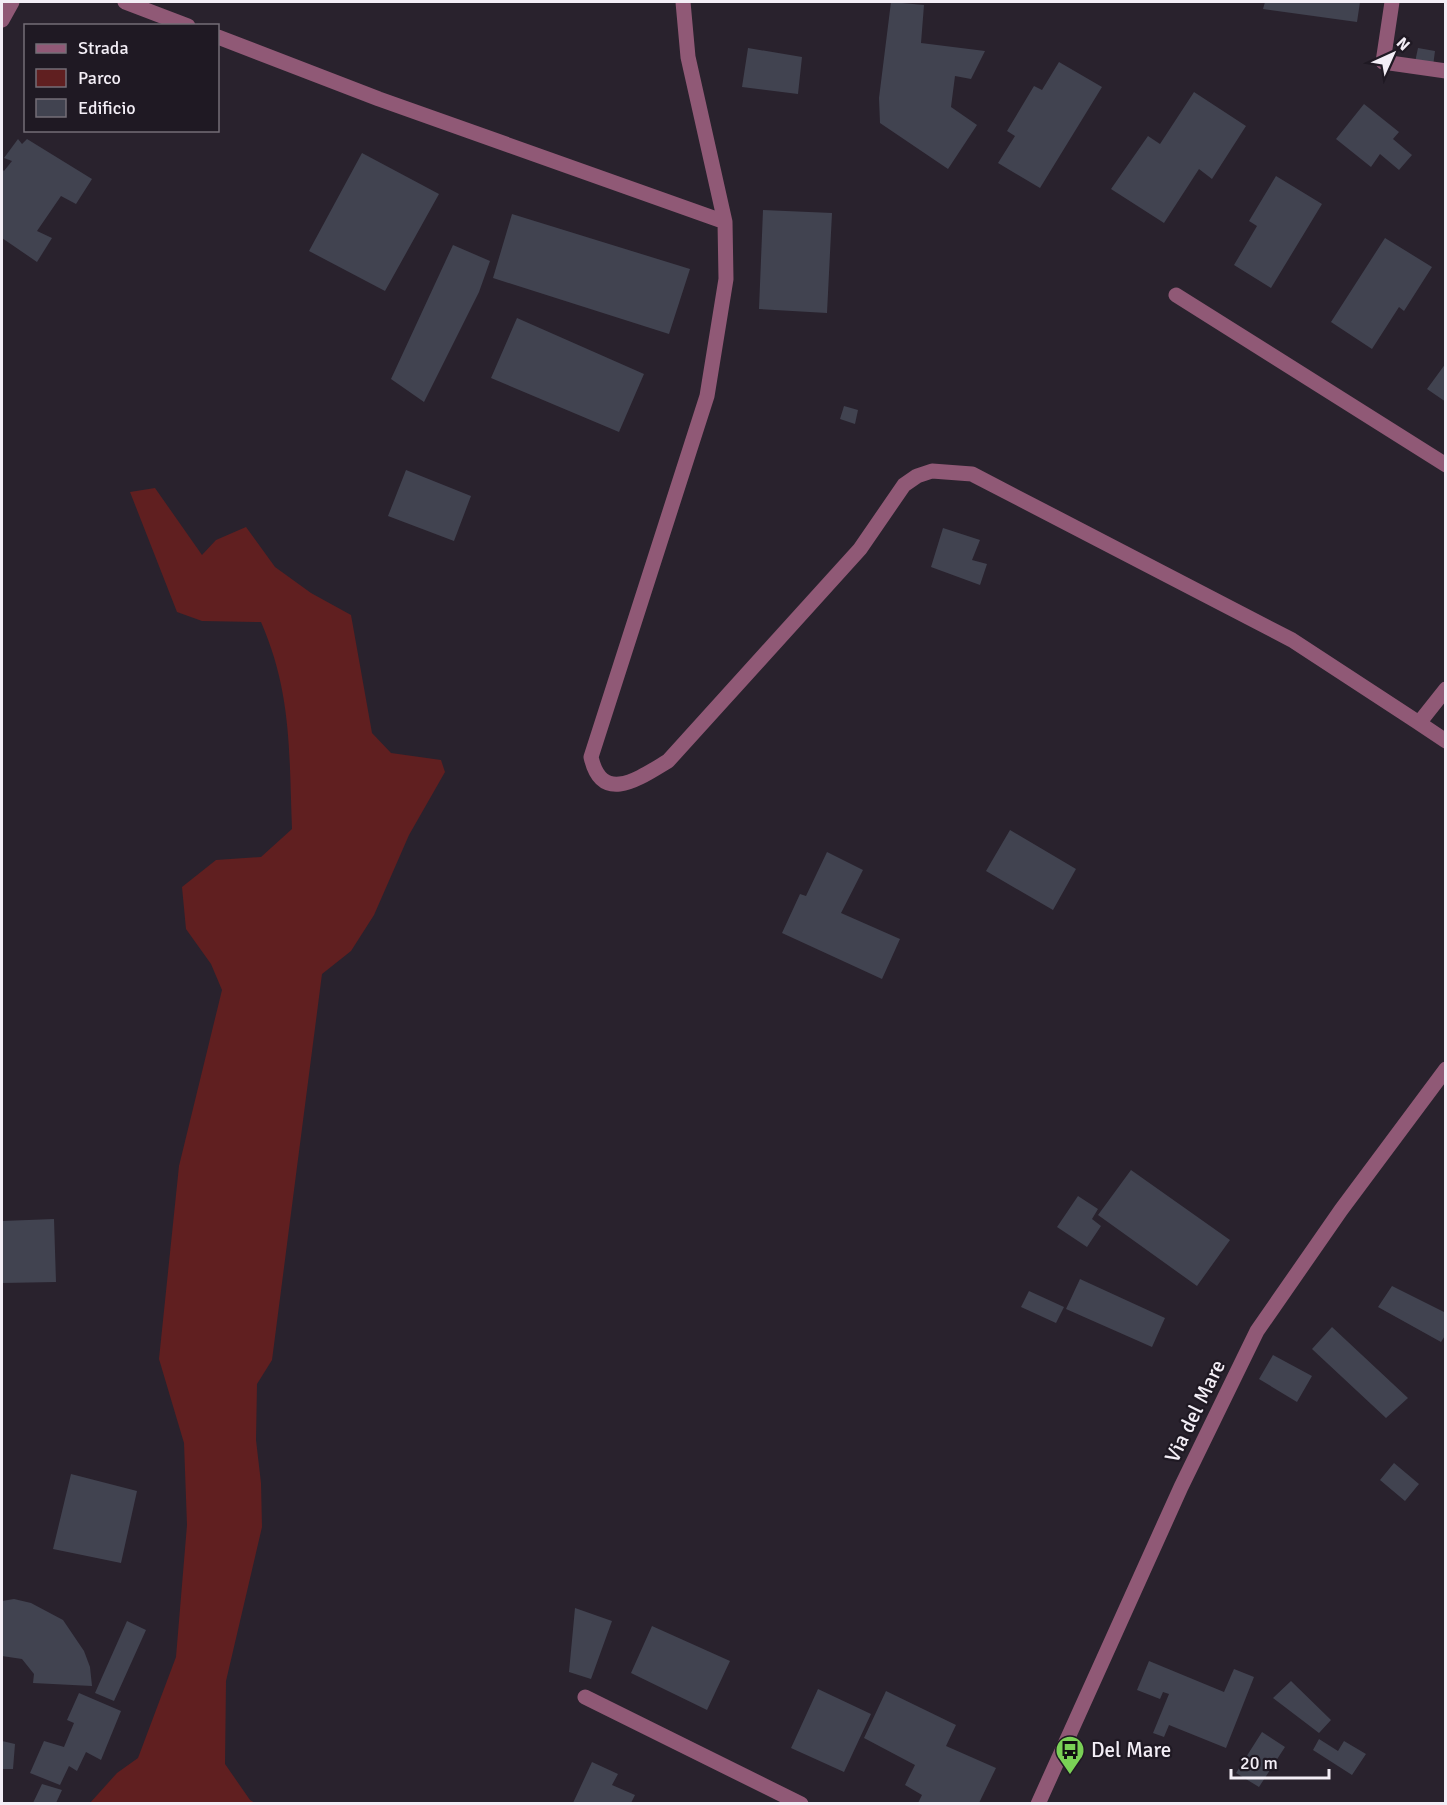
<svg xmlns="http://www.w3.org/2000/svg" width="1447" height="1805" viewBox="0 0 1447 1805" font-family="Signika,sans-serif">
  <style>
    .green { fill: #601f20 }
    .building { fill: #414350 }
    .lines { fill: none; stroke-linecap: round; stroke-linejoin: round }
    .minor { stroke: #905976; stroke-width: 15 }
    .labels { text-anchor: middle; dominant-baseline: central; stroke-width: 4.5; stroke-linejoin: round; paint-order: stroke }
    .street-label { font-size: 21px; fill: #f3eef6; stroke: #1f1923 }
    .poi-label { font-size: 21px; fill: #f3eef6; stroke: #1f1923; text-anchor: start }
  </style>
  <rect width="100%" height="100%" fill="#29222d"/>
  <!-- green -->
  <path class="green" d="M155,488l47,67 14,-15 30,-13 29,40 36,26 40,22 21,118 19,20 50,7 4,12 -36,63 -35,80 -23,36 -29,23 -50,386 -15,24 -1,56 5,43 1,44 -36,154 -1,83 25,36 5,3h-165l27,-30 21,-15 38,-101 11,-132 -3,-82 -25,-84 20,-193 43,-176 -11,-26 -25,-35 -4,-42 34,-27 45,-3 31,-28c-3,-76 0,-136 -31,-207l-59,-1 -25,-9 -47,-120z"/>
  <!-- building -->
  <path class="building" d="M891,2l33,3 -3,38 64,8 -14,28 -16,-3 -4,31 26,18 -29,44 -68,-46 -1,-25z
    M1265,2h95l-3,20 -94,-13z
    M748,48l54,9 -4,37 -56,-7z
    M1418,48l17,3 -2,15 -18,-4z
    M1059,62l43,25 -62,101 -42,-25 17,-27 -8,-5 27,-45 8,4z
    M1194,92l52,34 -34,53 -13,-10 -35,54 -53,-34 37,-53 12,8z
    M1364,104l35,28 -6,7 19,16 -13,15 -19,-16 -9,13 -35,-28z
    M18,139l4,5 5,-5 65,40 -16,25 -15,-8 -24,35 15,7 -15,24 -35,-24v-69l2,2 8,-10 -8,-3z
    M362,153l77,41 -54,97 -76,-40z
    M1276,176l46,28 -51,84 -37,-23 23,-39 -8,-5z
    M763,210l69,3 -5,100 -68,-4z
    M512,214l178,55 -21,65 -176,-56z
    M1385,238l47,29 -28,44 -5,-4 -27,42 -41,-27z
    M453,245l37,16 -11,31 -55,110 -33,-23z
    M517,318l127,56 -25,58 -128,-54z
    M1446,363v39l-19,-13z
    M844,406l14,4 -3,14 -15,-5z
    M406,470l65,26 -17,45 -66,-25z
    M943,528l37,12 -8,20 15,4 -7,21 -49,-18z
    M1010,830l66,39 -23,41 -67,-39z
    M827,852l36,18 -22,43 59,26 -18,40 -100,-46 18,-39 6,2z
    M1131,1170l99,70 -33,46 -99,-71z
    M1078,1196l20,13 -6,10 9,7 -14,21 -30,-20z
    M54,1219l2,63 -54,1v-62z
    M1080,1279l85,39 -13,29 -86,-38z
    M1392,1286l54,27v21l-5,8 -63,-35z
    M1029,1291l35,16 -8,16 -35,-16z
    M1332,1327l76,71 -22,20 -74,-69z
    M1273,1355l39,21 -15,26 -38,-23z
    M1394,1463l25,21 -14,17 -25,-21z
    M71,1474l66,17 -16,72 -68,-14z
    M14,1599l17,4 32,17 21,31 6,16 2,19 -59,-3 1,-9 -12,-15 -20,-3v-55z
    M575,1608l37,13 -21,58 -22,-7z
    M127,1621l19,9 -32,71 -19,-8z
    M652,1626l78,35 -23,49 -76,-37z
    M1149,1661l75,31 10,-23 20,8 -28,71 -57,-23 -5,12 -11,-4 16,-39 -6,-2 -3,7 -23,-9z
    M1291,1681l40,39 -12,13 -46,-35z
    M818,1689l53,25 -27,58 -53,-24z
    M886,1691l70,34 -10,21 50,22 -17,35h-61l4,-8 -17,-10 10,-20 -51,-27z
    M79,1693l42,18 -20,49 -15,-8 -9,19 -8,-5 -9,19 -30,-12 14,-32 20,6 10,-24 -7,-3z
    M1262,1732l23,15 -26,40 -23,-14z
    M1319,1739l19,12 6,-10 22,13 -14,21 -39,-25z
    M2,1741l13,3 -2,25h-11z
    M592,1762l26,12 -6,11 23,10 -4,8h-58z
    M42,1784l20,6 -6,13h-23z"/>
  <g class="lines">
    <!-- minor -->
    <path class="minor" d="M125,2l63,24
      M683,2l5,55 37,165 1,57 -19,117 -116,361c11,49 50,20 77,4l192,-212 44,-64 13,-9 15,-5 40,3 320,166 127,83
      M1392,2l-9,60 63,9
      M2,20l10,-18
      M218,37l161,62 346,123
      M1176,295l270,170
      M1446,689l-27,34 27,18
      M585,1697l216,107
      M1038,1804l143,-317 76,-156 84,-121 105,-141"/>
  </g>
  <!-- icons -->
  <defs>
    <g id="bus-pin" transform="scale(1.5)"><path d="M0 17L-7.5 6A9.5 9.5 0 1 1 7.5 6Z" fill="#7ad156" stroke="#1f1923"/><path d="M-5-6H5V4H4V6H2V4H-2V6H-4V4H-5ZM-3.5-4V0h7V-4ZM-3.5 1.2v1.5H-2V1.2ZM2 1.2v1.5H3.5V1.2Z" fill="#111"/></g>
  </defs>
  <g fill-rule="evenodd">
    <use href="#bus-pin" x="1070" y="1750"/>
  </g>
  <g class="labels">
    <!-- street labels -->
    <g class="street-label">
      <text transform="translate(1195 1411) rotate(-64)">Via del Mare</text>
    </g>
    <!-- poi labels -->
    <g class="poi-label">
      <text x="1091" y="1750">Del Mare</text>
    </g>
  </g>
  <!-- border -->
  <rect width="1447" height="1805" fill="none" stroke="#f3eef6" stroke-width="6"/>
  <!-- legend -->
  <rect x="24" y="24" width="195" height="108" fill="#1f1923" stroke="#746e77" stroke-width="1.5"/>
  <rect x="36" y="44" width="30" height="9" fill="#905976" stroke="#746e77" stroke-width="1.5"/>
  <text x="78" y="54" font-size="18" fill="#f3eef6">Strada</text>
  <rect x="36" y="69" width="30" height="18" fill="#601f20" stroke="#746e77" stroke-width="1.5"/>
  <text x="78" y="84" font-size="18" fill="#f3eef6">Parco</text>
  <rect x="36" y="99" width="30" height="18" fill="#414350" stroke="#746e77" stroke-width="1.5"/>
  <text x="78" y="114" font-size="18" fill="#f3eef6">Edificio</text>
  <!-- north arrow -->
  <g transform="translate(1393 54) rotate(45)" stroke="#1f1923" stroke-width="4.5" paint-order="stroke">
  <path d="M0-4.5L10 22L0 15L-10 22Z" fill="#f3eef6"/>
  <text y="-9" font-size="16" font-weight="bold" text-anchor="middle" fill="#f3eef6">N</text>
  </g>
  <!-- scale -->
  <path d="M1231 1769v9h98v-9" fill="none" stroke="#f3eef6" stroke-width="3"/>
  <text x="1240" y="1769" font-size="18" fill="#f3eef6" stroke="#1f1923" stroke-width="4.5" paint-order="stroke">20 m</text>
</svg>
